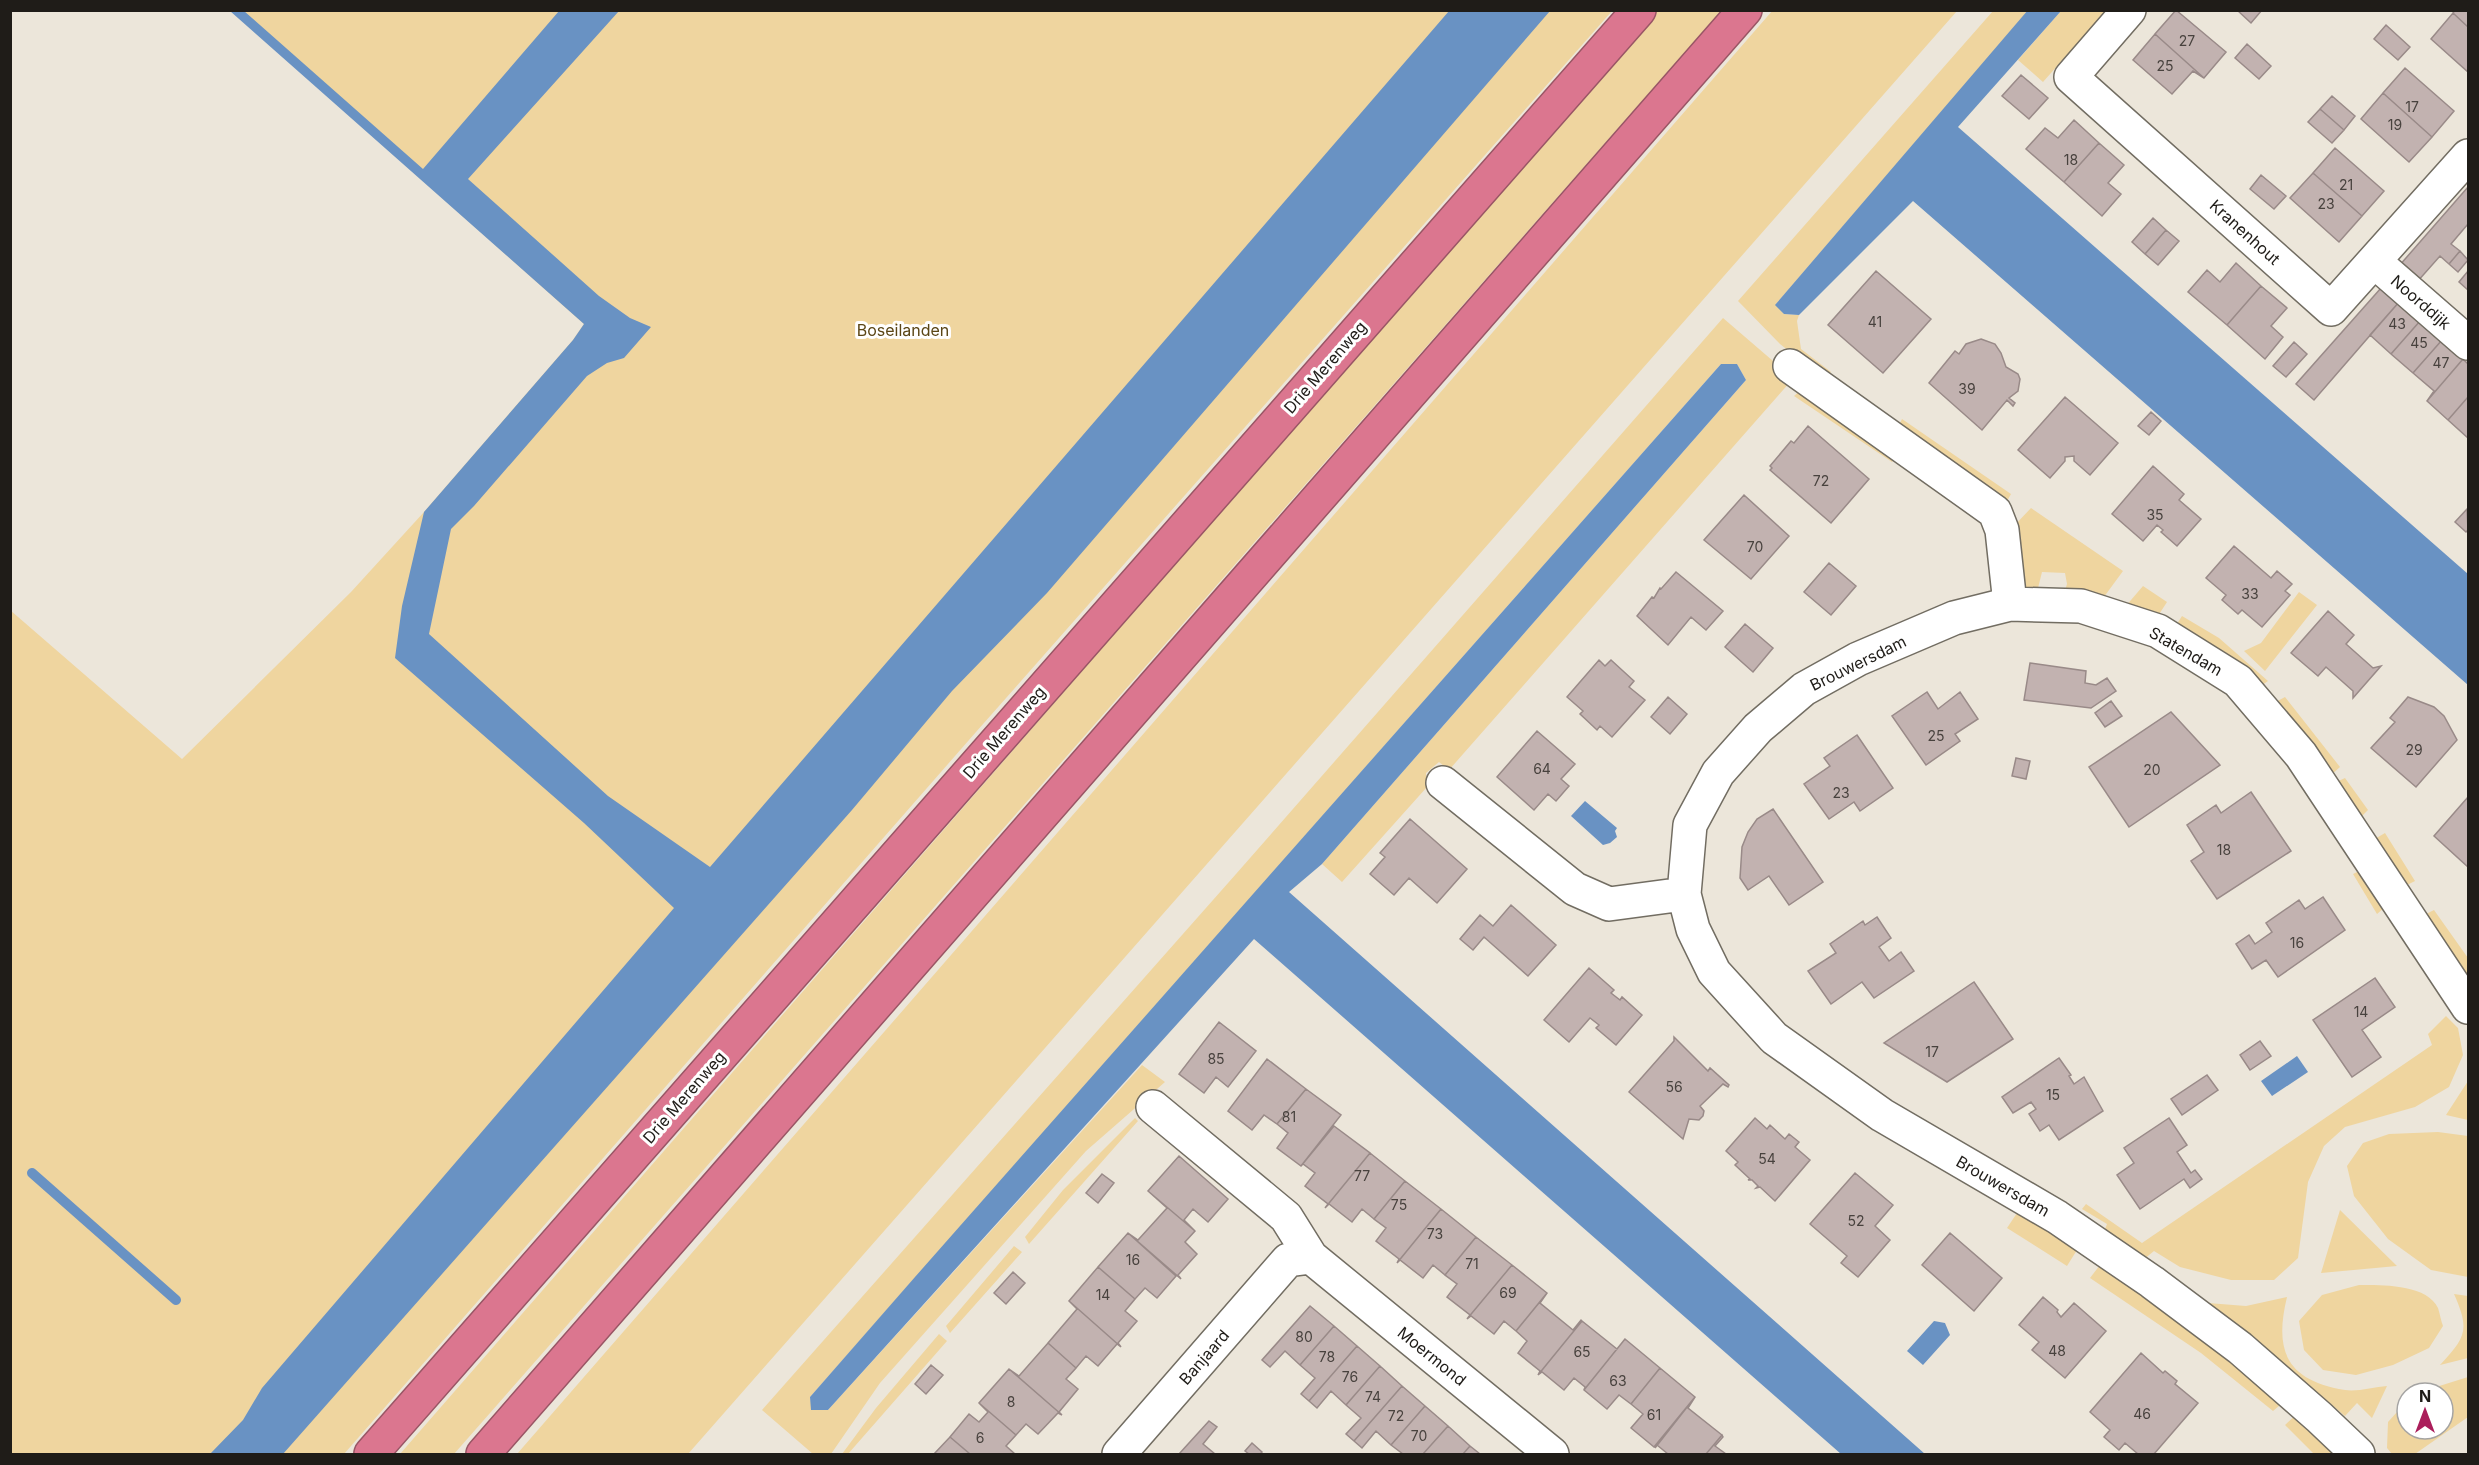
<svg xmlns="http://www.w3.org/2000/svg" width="2479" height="1465" viewBox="0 0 2479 1465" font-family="Inter,sans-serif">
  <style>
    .green { fill: #efd59f }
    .water { fill: #6992c3 }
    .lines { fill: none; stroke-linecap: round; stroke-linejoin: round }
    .stream { stroke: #6992c3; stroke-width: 10 }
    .building { fill: #c2b2b0; stroke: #998a88; stroke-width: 1.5 }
    .minor-casing { stroke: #726d62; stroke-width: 36 }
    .highway-casing { stroke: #995665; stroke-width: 36 }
    .minor { stroke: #fff; stroke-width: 33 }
    .highway { stroke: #db768f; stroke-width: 33 }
    .labels { text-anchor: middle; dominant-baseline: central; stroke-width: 6; stroke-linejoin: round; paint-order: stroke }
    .number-label { font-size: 14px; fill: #48423e }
    .street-label { font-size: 16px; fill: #1f1c18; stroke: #fff }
    .park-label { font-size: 16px; fill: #5b4616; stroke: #fff }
  </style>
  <rect width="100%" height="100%" fill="#ece6da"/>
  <!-- green -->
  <path class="green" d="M1773,10l184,1 -1269,1443h-171z
    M232,11h1380l-636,721 -632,722h-333l-1,-844 172,149 169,-167 73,-80 149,-172 11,-16z
    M1657,11h64l-1267,1443h-54z
    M1993,11h35l-252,293 8,10 15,1 -2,6 4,28 30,23 -7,7 -44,-35 -42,-43z
    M2061,11h45l-63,71 -25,-22z
    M1723,318l64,55 4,8 -342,389 -10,-8 -13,11 1,14 -85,95 -20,-18 424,-484 -9,-16h-16l-911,1033 2,13h16l314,-345 23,17 -79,69 -206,232 -49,71h-18l-51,-44 474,-536z
    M1801,390l97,65 -6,7 -98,-66z
    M1902,419l109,75 -6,11 -107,-78z
    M2031,508l92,63 -22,30 -37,-7 3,-10 -2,-11 -23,-1 -5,20 -17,-3 -8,-61z
    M2143,586l24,16 -11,17 -31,-12z
    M2299,592l18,13 -52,66 -21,-20 17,-8z
    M2182,616l37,22 49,43 -10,7 -83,-61z
    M2285,697l55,70 -10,9 -58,-72z
    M2345,778l23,32 -8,8 -28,-34z
    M2385,833l30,48 -10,5 -32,-46z
    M2359,871l25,37 -7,6 -24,-40z
    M2434,910l34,48v24l-46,-66z
    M2446,1016l12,12 5,27 -14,32 -34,20 -70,20 -21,19 -16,36 -10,76 -24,22h-43l-51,-13 -26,-16 -11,9 -39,-28 3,-8 -25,-15 4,-5 56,39 290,-198 -4,-11z
    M2468,1081v39l-22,-5z
    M1135,1118l3,3 -109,123 -4,-7 38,-47z
    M2438,1132l30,4v141l-37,-7 -43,-31 -34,-43 -7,-30 16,-23 26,-9z
    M2019,1210l58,40 -10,16 -60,-38z
    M2340,1210l57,56 -76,7z
    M1014,1246l8,6 -72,81 -4,-7z
    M2100,1265l101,69 85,66 -13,11 -72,-58 -111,-75z
    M2359,1285c22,0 68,-1 79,23 2,6 3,13 5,18l-14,22 -36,17 -37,10 -33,-5 -19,-20 -5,-29 23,-26z
    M2454,1294l14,2v62l-28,7c26,-28 30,-35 14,-71z
    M2287,1297c-13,54 -1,83 58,93 12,2 29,-3 42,-4l-15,32 -15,-15 -12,13 -72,-61 -78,-53 51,4z
    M939,1334l8,7 -99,113h-6l34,-46z
    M2468,1377v40l-53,37h-23l-5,-6 1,-26 19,-21v28h36v-36h-26z
    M2298,1413l40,41h-24l-29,-29z"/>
  <!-- water -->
  <path class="water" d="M2028,10l33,1 -103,116 510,447v111l-555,-484 -114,114 -15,-1 -9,-9z
    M230,11h14l179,158 136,-158h60l-151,168 131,117 31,22 21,9 -27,31 -17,5 -20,13 -113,130 -23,23 -22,105 179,162 102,71 739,-856h101l-503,582 -95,98 -100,119 -569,644h-73l33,-34 19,-32 412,-480 -90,-85 -189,-165 7,-52 22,-94 149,-172 11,-16z
    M1721,364h16l9,16 -424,484 -33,28 636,562h-84l-587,-515 -426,471h-17l-1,-13 105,-120z
    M1585,801l32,27 -2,3 2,6 -7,6 -7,2 -32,-29z
    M2297,1056l11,16 -36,24 -11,-15z
    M1934,1321l11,2 5,12 -27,30 -16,-14z"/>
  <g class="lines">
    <!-- stream -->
    <path class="stream" d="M32,1173l144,127"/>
  </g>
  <!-- building -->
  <path class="building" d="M2176,10l50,42 -22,26 -49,-44z
    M2237,10h25l-11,13z
    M2455,10h13v17l-15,-14z
    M2453,13l15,14v45l-37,-33z
    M2386,25l24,22 -12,13 -24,-21z
    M2155,34l49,44 -11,-7 -21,23 -39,-34z
    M2247,44l24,22 -12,13 -24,-21z
    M2405,68l49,43 -22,26 -49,-44z
    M2021,75l27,23 -19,21 -27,-23z
    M2383,93l49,44 -23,25 -48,-43z
    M2332,96l23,20 -11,14 -24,-21z
    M2320,109l24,21 -12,13 -24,-21z
    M2074,120l25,23 -35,39 -38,-33 19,-21 13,10z
    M2099,143l25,22 -16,18 13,11 -19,22 -38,-34z
    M2335,148l49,43 -22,25 -49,-43z
    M2313,173l49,43 -23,26 -49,-44z
    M2261,175l25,21 -12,13 -24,-20z
    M2468,187v37l-17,20 9,7 -11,13 -9,-8 -23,26 -18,-16z
    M2153,218l13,12 -21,24 -13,-12z
    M2166,230l13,11 -21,24 -13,-11z
    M2460,251l8,9 -10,12 -9,-8z
    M2236,263l25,23 -34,39 -39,-33 19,-22 13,12z
    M1876,271l55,48 -48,54 -55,-48z
    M2468,271v19l-9,-8z
    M2261,286l26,22 -16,18 12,11 -18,22 -38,-34z
    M2381,288l18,14 -85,98 -18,-16z
    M2399,302l21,19 -29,33 -21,-19z
    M2420,321l22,19 -29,33 -22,-19z
    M1981,339l14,5 6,9 5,14 12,7 2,5 -2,12 -9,7 6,5 -2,3 -6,-6 -25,30 -53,-47 26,-32 4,3 7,-10z
    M2442,340l21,19 -36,42 7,-10 -21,-18z
    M2294,342l13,12 -21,23 -13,-11z
    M2463,359l5,5v33l-20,23 -21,-19z
    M2065,397l53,46 -28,32 -16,-14v-5l-9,1v4l-15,17 -32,-28z
    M2468,397v41l-20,-18z
    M2151,412l10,9 -12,14 -11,-9z
    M1808,426l61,53 -38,44 -61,-53 2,-2 -2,-2 21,-25 3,2z
    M2153,466l31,28 -5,6 22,19 -24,27 -16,-14 2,-2 -6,-5 -14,16 -31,-27z
    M1744,495l45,41 -38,43 -47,-39z
    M2467,509l1,21 -2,2 -11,-10z
    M2234,546l37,32 6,-7 15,13 -7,7 5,4 -28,32 -20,-17 -4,4 -16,-14 4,-5 -20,-17z
    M1829,563l27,23 -25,29 -27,-23z
    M1676,572l47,39 -17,19 -15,-13 -23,28 -31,-29 15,-19 2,1 6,-10 1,1z
    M2328,611l26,24 -8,9 27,24 8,-2 -28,32v-7l-27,-24 -8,9 -27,-23z
    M1745,624l28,24 -20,24 -28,-25z
    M1599,660l6,6 6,-6 23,21 -5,6 16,13 -33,37 -12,-11 -3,4 -17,-16 3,-3 -16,-14z
    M2030,663l56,8 -1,12 11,2 11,-7 9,13 -25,17 -67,-8z
    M1927,692l11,17 22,-17 18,27 -23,15 5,7 -34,24 -34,-49z
    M1668,697l19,17 -17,20 -19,-17z
    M2408,697l26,10 10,9 13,24 -41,47 -45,-39 24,-26 -5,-4z
    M2111,701l11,15 -17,11 -10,-14z
    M2171,712l49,53 -91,62 -40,-60z
    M1537,731l38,33 -14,15 8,7 -13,15 -8,-7 -14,16 -37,-33z
    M1857,735l36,53 -33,23 -6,-9 -25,17 -25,-35 26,-18 -6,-8z
    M2016,758l14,3 -4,18 -14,-3z
    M2251,792l40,59 -74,48 -26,-38 13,-9 -17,-27 29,-20 5,8z
    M2468,797v70l-34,-31z
    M1773,809l50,73 -34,23 -20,-29 -21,14 -8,-12 2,-31 6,-15 9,-13z
    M1410,819l57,50 -30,34 -28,-25 -15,17 -24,-21 15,-17 -5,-4z
    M2323,897l22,33 -67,47 -12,-17 -14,9 -16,-25 13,-9 6,9 17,-12 -6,-9 33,-23 6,9z
    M1511,905l45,40 -28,31 -44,-39 -11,13 -13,-11 20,-24 13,11z
    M1877,917l14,21 -12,9 10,14 12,-9 13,19 -40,27 -12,-16 -31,22 -23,-33 28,-18 -6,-9 33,-23 2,4z
    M1589,968l25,22 -3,3 9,7 2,-3 20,18 -26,30 -20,-17 3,-3 -9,-7 -21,24 -25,-22z
    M2375,978l20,29 -33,23 19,27 -29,20 -39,-57z
    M1974,982l39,57 -66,43 -63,-39z
    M1219,1022l37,29 -28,36 -12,-10 -12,16 -25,-19z
    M1674,1037l34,34 2,-3 19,17 -1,2 -5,-3 -23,22 4,5 -1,5 -4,4 -10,-1 -6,20 -54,-47 45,-51z
    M2260,1041l11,15 -21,14 -10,-15z
    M2059,1058l12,17 -2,1 5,8 10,-7 19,34 -44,29 -10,-15 -9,6 -11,-17 7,-5 -5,-7 -18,11 -11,-16z
    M1267,1059l39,30 -29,35 -13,-9 -12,15 -24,-19z
    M2207,1075l11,15 -36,25 -11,-16z
    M1306,1089l35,26 -40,51 -24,-18 11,-15 -11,-9z
    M1755,1118l12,11 3,-4 15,14 4,-5 10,8 -4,5 15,13 -35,41 -15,-14 -4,1 2,-2 -6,-6h-4l2,-1 -15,-14 3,-3 -12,-11z
    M2169,1118l18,27 -10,7 14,21 4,-3 7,9 -12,9 -6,-9 -44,30 -23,-34 17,-12 -10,-15z
    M1334,1126l36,27 -45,55 3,-4 -23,-18 10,-13 -12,-9 -2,2z
    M1370,1153l35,28 -31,38 -12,-10 -10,13 -23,-18 -4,4z
    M1179,1156l49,43 -20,23 -15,-13 -9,11 11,11 -47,-40z
    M1855,1173l38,32 -18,21 15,14 -32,37 -17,-14 6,-7 -37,-32z
    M1102,1174l12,9 -16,20 -12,-10z
    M1405,1181l36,28 -44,54 2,-4 -23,-18 10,-13 -12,-9z
    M1148,1191l47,40 -10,11 12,12 -19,21 3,4 -53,-46 10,7 29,-32z
    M1441,1209l35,28 -31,38 -12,-10 -10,13 -23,-18 -3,3z
    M1128,1233l48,43 -19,22 -12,-10 -10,11 -37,-32z
    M1950,1233l52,45 -28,33 -52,-46z
    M1476,1237l36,28 -45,54 3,-4 -23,-18 10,-13 -12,-9z
    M1512,1265l35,28 -31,38 -12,-10 -10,13 -23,-18 -4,3z
    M1098,1267l37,32 -10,12 12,10 -19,22 3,4 -52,-46z
    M1013,1272l12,11 -19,21 -12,-11z
    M1547,1293l-7,10 33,27 8,-10 1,1 -44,54 2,-4 -22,-18 9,-12 -11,-10z
    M2043,1297l15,13 -1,2 4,5 13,-14 32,28 -41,47 -33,-28 7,-8 -20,-17z
    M1069,1301l52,46 -4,-3 -19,22 -12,-10 -10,12 -28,-25 29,-34z
    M1310,1306l24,20 -34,39 -15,-14 -15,16 -8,-7z
    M1582,1321l35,28 8,-10 -41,51 1,-3 -11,-9 -10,12 -22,-18 -4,3z
    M1334,1326l23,20 -48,55 -8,-7 14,-16 -15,-13z
    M1625,1339l35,29 -29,36 -12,-9 -12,14 -23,-19z
    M1048,1343l28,25 -10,11 12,10 -19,23 3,3 -53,-46 10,7z
    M1357,1346l23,20 -34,39 -15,-14 -14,17 -8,-7z
    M2141,1353l22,20 2,-2 12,10 -2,3 23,19 -44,51h-16l-13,-11 -6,7 -15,-13 6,-7 -20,-18z
    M931,1365l12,10 -17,19 -11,-10z
    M1380,1366l22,20 -48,55 -8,-7 15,-16 -15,-13z
    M1660,1368l35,29 -41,50 -23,-19 12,-14 -12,-10z
    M1009,1369l53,46 -4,-2 -20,21 -12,-10 -10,11 -37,-32z
    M1402,1386l23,20 -34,39 -15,-14 -14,17 -8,-7z
    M1695,1397l-7,11 34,27 -16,19h-38l-11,-9 -2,3z
    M979,1403l37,32 -10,11 9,8h-45l-20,-17 19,-23 10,8 9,-10z
    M1425,1406l23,20 -25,28h-20l-12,-9z
    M1209,1421l8,6 -14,17 12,10h-36z
    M1448,1426l22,20 -7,8h-40z
    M1722,1435l1,2 -8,9 11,8h-20z
    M950,1437l20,17h-36z
    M1252,1443l10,9 -2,2h-11l-4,-3z
    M1470,1446l10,8h-17z"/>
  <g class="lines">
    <!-- minor casing -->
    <g class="minor-casing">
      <path id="minor" d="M2129,10l-58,67 260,232 137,-153
        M2374,261l94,82
        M1790,366l205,146 7,18 8,74 71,2 77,25 80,50 63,74 167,252
        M2010,604l-56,14 -96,41 -54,30 -46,39 -40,45 -28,52 -6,69 9,35 21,43 60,66 108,77 175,102 95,65 88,66 79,69 39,37
        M1443,783l132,106 34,15 75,-10
        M1153,1107l133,110 25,40
        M1119,1454l169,-194 23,-3 241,197"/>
    </g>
    <!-- highway casing -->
    <g class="highway-casing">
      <path id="highway" d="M371,1454l1268,-1444
        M483,1454l1262,-1444"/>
    </g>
    <!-- minor -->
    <use href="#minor" class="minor"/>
    <!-- highway -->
    <use href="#highway" class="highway"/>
  </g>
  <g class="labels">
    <!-- number labels -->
    <g class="number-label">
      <text x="2187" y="40">27</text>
      <text x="2165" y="65">25</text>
      <text x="2412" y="106">17</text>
      <text x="2395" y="124">19</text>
      <text x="2071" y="159">18</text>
      <text x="2346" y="184">21</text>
      <text x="2326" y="203">23</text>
      <text x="1875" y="321">41</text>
      <text x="2397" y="323">43</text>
      <text x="2419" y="342">45</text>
      <text x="2441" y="362">47</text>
      <text x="1967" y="388">39</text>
      <text x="1821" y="480">72</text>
      <text x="2155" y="514">35</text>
      <text x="1755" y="546">70</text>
      <text x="2250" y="593">33</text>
      <text x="1936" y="735">25</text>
      <text x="2414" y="749">29</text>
      <text x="1542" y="768">64</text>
      <text x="2152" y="769">20</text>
      <text x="1841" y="792">23</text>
      <text x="2224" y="849">18</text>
      <text x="2297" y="942">16</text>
      <text x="2361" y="1011">14</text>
      <text x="1932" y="1051">17</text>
      <text x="1216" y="1058">85</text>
      <text x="1674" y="1086">56</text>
      <text x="2053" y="1094">15</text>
      <text x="1289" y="1116">81</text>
      <text x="1767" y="1158">54</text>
      <text x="1362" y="1175">77</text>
      <text x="1399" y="1204">75</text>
      <text x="1856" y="1220">52</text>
      <text x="1435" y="1233">73</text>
      <text x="1133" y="1259">16</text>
      <text x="1472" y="1263">71</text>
      <text x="1508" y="1292">69</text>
      <text x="1103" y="1294">14</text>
      <text x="1304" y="1336">80</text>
      <text x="2057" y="1350">48</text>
      <text x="1582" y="1351">65</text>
      <text x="1327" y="1356">78</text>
      <text x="1350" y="1376">76</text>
      <text x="1618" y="1380">63</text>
      <text x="1373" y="1396">74</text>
      <text x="1011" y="1401">8</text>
      <text x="2142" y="1413">46</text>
      <text x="1654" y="1414">61</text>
      <text x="1396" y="1415">72</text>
      <text x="1419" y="1435">70</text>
      <text x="980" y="1437">6</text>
    </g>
    <!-- street labels -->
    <g class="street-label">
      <text transform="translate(2245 232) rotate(42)">Kranenhout</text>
      <text transform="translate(2421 302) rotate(41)">Noorddijk</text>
      <text transform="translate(1325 367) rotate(-49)">Drie Merenweg</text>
      <text transform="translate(2186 651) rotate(30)">Statendam</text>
      <text transform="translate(1858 663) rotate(-26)">Brouwersdam</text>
      <text transform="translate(1004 732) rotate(-49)">Drie Merenweg</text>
      <text transform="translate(684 1097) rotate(-49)">Drie Merenweg</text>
      <text transform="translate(2003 1186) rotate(30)">Brouwersdam</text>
      <text transform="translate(1432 1356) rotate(39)">Moermond</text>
      <text transform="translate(1204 1357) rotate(-49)">Banjaard</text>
    </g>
    <!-- park labels -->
    <g class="park-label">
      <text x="903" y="330">Boseilanden</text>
    </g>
  </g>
  <!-- border -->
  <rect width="2479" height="1465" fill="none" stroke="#1f1c18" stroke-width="24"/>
  <!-- north arrow -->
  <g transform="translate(2425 1411)"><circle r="28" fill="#ffffff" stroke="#a5a4a3" stroke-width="1.5"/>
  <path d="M0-4.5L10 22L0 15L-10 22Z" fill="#ab1e5b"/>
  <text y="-9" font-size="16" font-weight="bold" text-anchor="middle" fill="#1f1c18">N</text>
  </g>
</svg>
